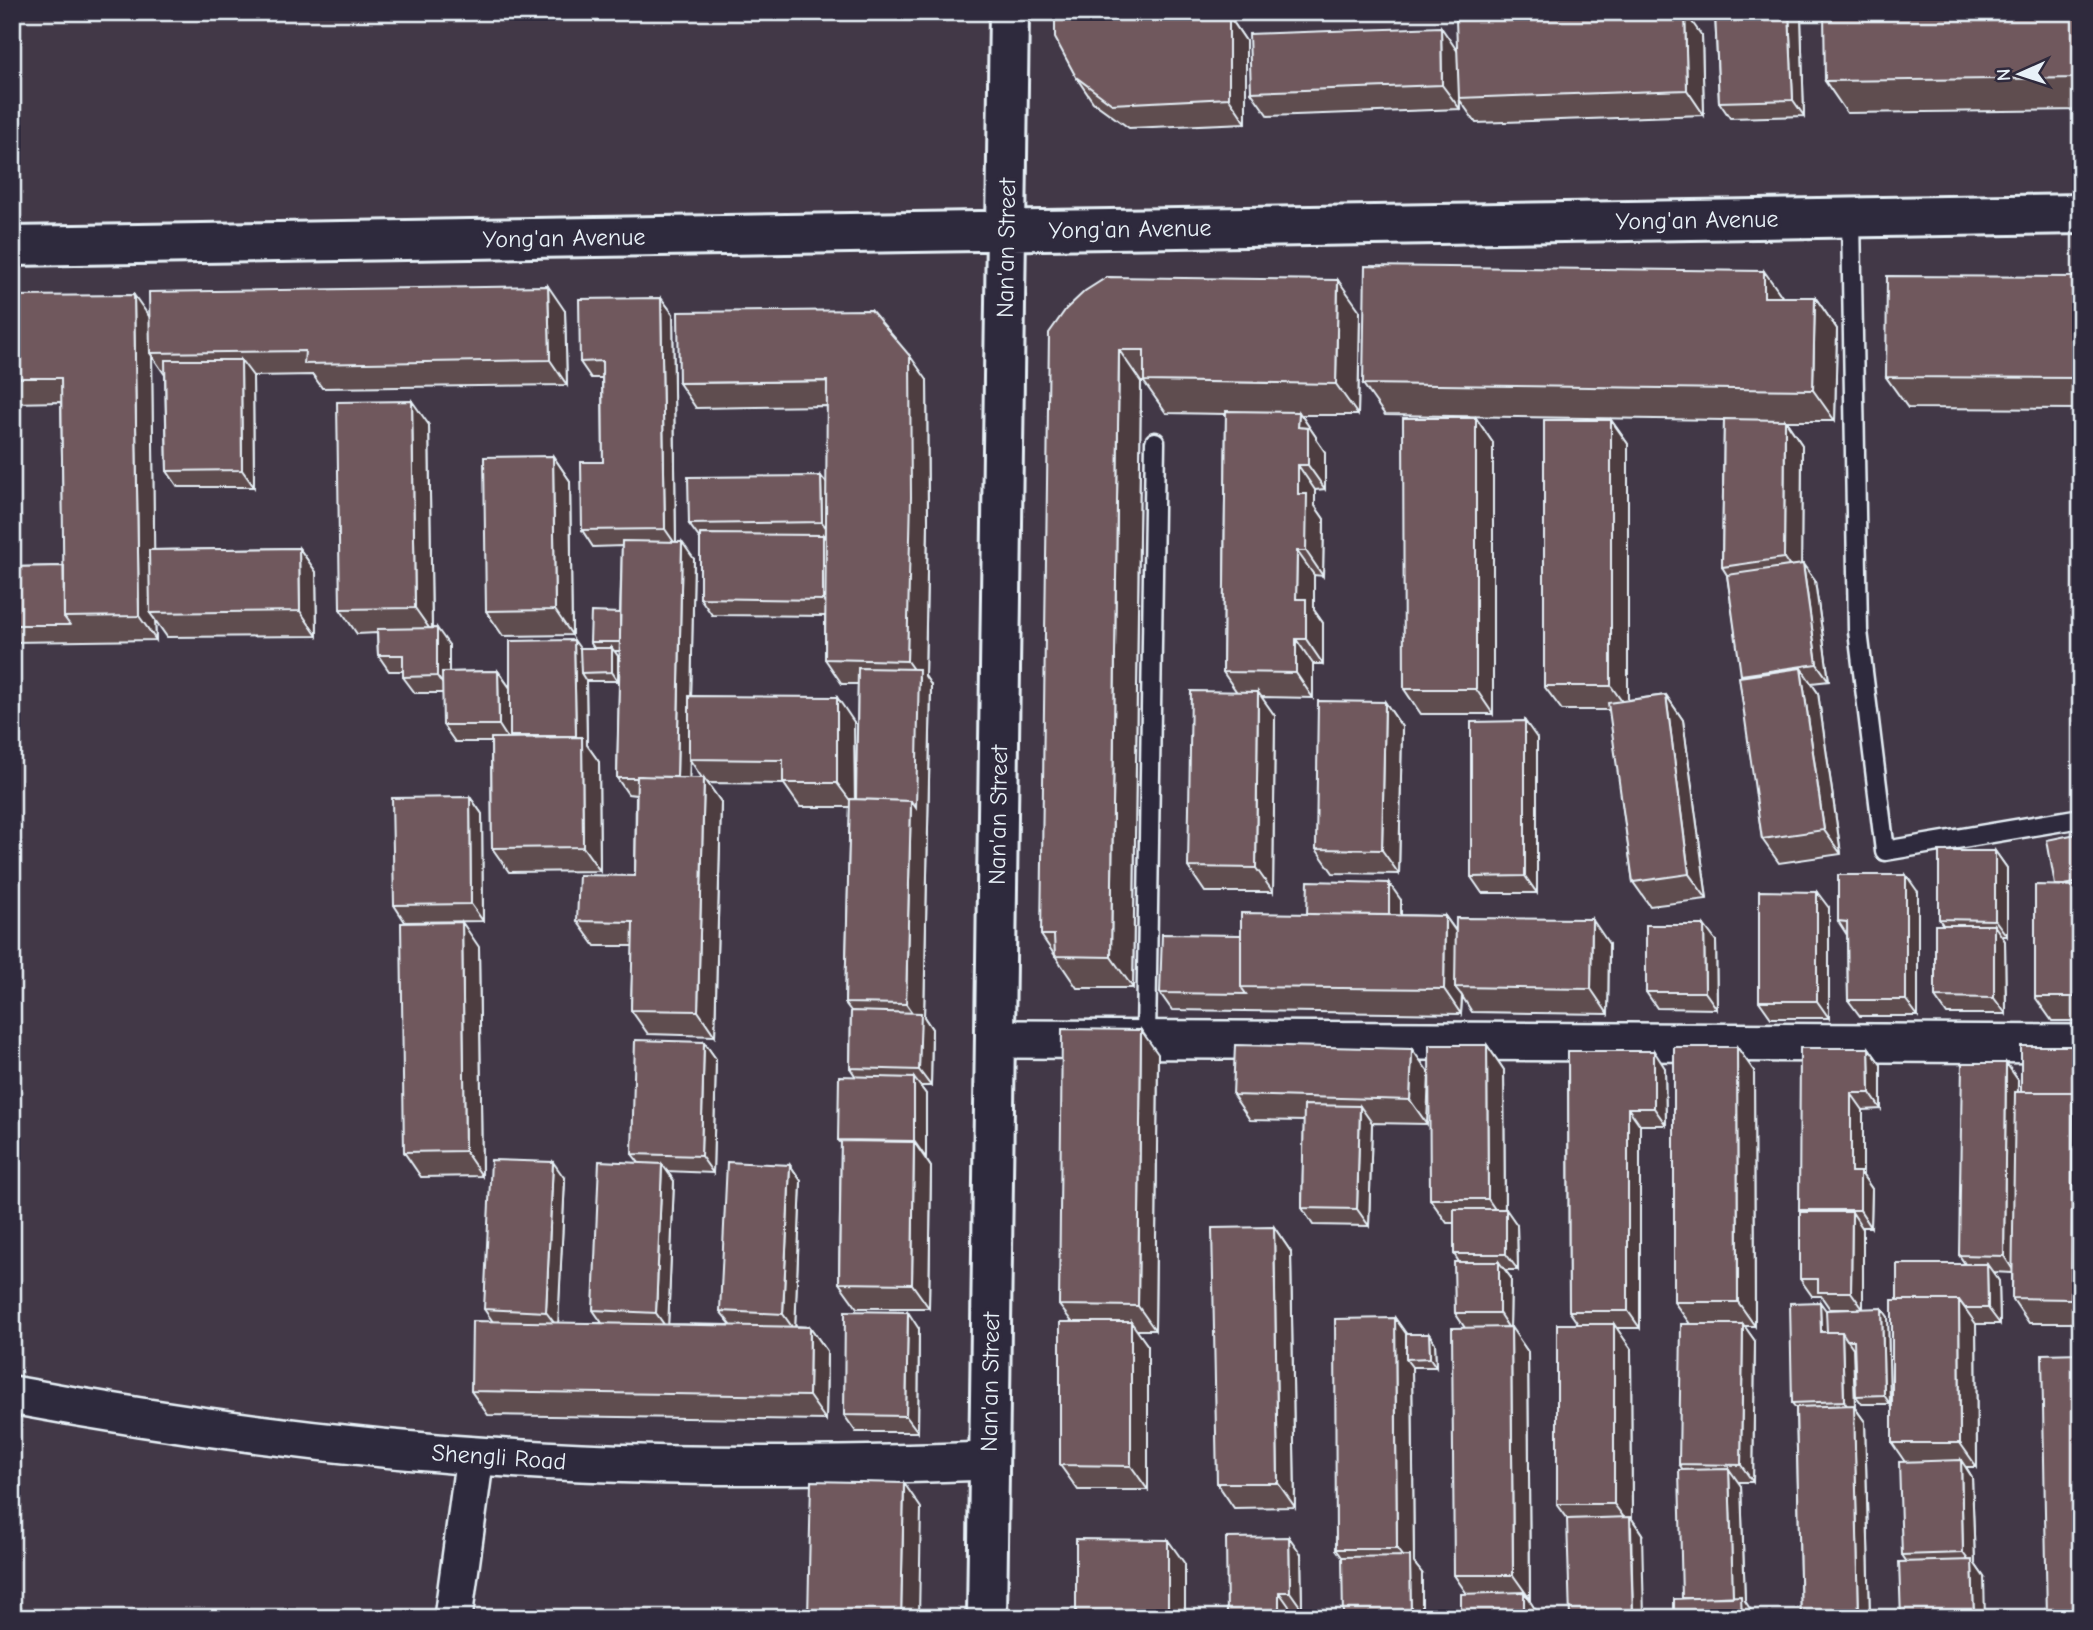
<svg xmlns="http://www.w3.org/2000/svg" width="2093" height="1630" viewBox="0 0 2093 1630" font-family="'Comic Neue',sans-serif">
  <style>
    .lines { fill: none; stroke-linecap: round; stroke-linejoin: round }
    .lane-casing { stroke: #e8f1f8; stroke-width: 23 }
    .street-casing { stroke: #e8f1f8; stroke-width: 42 }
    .secondary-casing { stroke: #e8f1f8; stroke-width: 44 }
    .lane { stroke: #2f2a3d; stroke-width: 18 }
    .street { stroke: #2f2a3d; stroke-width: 37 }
    .secondary { stroke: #2f2a3d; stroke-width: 38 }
    .wall { fill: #5f4d50; stroke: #e8f1f8; stroke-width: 2; fill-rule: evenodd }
    .shaded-wall { fill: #4e3e41; stroke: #e8f1f8; stroke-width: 2 }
    .building { fill: #6f595d; stroke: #e8f1f8; stroke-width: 2 }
    .labels { text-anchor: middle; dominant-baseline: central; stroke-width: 7; stroke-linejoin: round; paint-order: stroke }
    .street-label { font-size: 24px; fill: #e8f1f8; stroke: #2f2a3d }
  </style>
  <rect width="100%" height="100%" fill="#423847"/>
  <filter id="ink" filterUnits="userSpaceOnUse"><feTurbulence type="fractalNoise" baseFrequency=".0143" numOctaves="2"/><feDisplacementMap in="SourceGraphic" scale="14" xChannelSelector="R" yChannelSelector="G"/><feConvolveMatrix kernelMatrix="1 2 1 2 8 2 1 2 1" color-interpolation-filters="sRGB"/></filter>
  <g filter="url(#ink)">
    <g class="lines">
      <!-- lane casing -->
      <g class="lane-casing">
        <path id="lane" d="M1851,217l7,414 27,220 196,-33
          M1146,1040l9,-598"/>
      </g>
      <!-- street casing -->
      <g class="street-casing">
        <path id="street" d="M995,1039l1086,5
          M12,1395c188,35 378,59 569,67 136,6 272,4 408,-1
          M453,1618l22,-162"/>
      </g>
      <!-- secondary casing -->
      <g class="secondary-casing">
        <path id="secondary" d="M12,246l2069,-32
          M987,1618l22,-1606"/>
      </g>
      <!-- lane -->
      <use href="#lane" class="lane"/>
      <!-- street -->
      <use href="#street" class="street"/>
      <!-- secondary -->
      <use href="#secondary" class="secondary"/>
    </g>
    <!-- wall -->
    <path class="wall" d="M1055,12h111l63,4 17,25v82l-117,5 -36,-26 -17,-25z
      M1228,12h68v2l-64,3z
      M1715,12h82l4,5 3,99 -74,2 -11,-16z
      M2081,12v98l-234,3 -22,-32z
      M1702,36l2,79 -228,8 -17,-24 1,10 -192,7 -17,-24 206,-42z
      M1107,277l253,34 -2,104h-57l15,22v2l9,13v37l-10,1v16l9,13 -1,57 -9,-1v35l9,13v41h-10v34l-52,-1 14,19 -2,176h-68l-17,-25 48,-176 -13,-19 3,-258 -60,-1 -22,-31h-3l-8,606h-56l-36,-53z
      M2081,277v132l-173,-1 -22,-31z
      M12,296l137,20 416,-5 2,74 -245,3 -9,-13 -60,1 1,111h-76l-11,-16 -2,-96 -13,-19 2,194 145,-2 17,24 1,64 -150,1 -12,-17 1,20 -144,2v-75l52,-1 -3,-164 -49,1z
      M1782,297h33l22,32 -2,92h-49l16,24 -1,119 14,17 14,100 -18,2 7,10 23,161 -62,9 -17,-24 -20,-163 -15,-101 -5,-8 2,-147 -339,-5 -22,-31z
      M661,298l12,16 3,228 18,17 -3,137 163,26 1,77h1l2,-115h-16l-17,-25v-43l-113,-1 -12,-17v-59l-11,-15 138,-41v-77l-131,2 -17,-25 248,-3 1,141 -3,155 6,9 -7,332 8,12 -1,57h-11l6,8 -1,64 6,9 -2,141h-72l-18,-25 2,-140 -3,-3 18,-63 -6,-9 1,-57 -6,-8 5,-196h-50l-16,-23 -77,-1 14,19 -6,234 -67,-2 -17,-24 2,-64h-38l-18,-25 58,-45 1,-81 -8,-1 -11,-16 3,-127h-6l4,5v25h-32l1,64 12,17 1,109 -91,1 -17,-24 -1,-106h-36l-12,-17v-32h-28l-12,-16v-6h-14l-11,-16 -1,-22 -20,1 -17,-25 89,-184 3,203 17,17v27l49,-1 12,17 70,-40h14l-4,-6 30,-29 2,-67 -29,1 -11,-17 21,-68 -1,-84h-11l-11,-16zM690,760l12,18h-13z
      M1476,418l17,25v271h-72l-17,-25z
      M1611,420l17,24v256l38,-5 17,25 24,179 -57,7 -17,-24 -23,-172h-48l-18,-24z
      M553,456l17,25 2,154 -69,1 -17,-25z
      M1385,702l17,25 -3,147 -66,-1 -17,-24z
      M1537,738v155h-55l-11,-16z
      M470,797l12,17 1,107 -78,1 -11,-17z
      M2081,833v188h-29l-17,-24 20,-112z
      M1995,851l12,17v68h-5l3,5 1,73h-59l-12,-17 8,-72 -4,-6z
      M1918,892v124h-58l-12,-16 -1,-65 -9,-14z
      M1401,900v15l44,1 11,15 153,13 -1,70 -136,-2 -10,-16 -1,18 -289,-4 -12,-17 81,-58 66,-21z
      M1829,908v110h-58l-12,-17z
      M1716,941l1,68 -60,-1 -11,-16z
      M479,947l3,229 -61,1 -17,-25z
      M704,1042l12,17 -3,114 -46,-2 7,10 -6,143 63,1 -11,-14 70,-146 11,16 -6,145 15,1 17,24 -1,69 -338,-5 -17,-24 22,-69 -9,-13 81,-130 -7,144h44l-9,-13 46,-147 -7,-9z
      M1487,1045l17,25 1,139 12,16 1,45h-13l6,8 -1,49 18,25 2,247h-2l7,10 1,9h-75l6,-24 -13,-19 11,-247 -10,-15 4,-51 -5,-8v-31h-7l-17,-24z
      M2081,1046v277h-52l-17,-25v-25l-19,-1 6,9 1,43h-24l1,143h-11l6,10 3,87 9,13 -77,-15 -5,-7 3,-93 -13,-19 5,-143 68,-36 -6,-9 47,-192 12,17v12h3z
      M1737,1047l17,24 1,255h-11l11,15 -2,141h-15l3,4 4,115 -63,-3 1,-128 -4,-6 11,-140 -16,-22z
      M1869,1048l12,17v44l-18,1v66l9,13 -1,38h-9l1,2v80h-33l-9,-13h-9l-12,-17 1,-67 -2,-2z
      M1412,1049l15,75 -55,-1 -3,103 -56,-1 -11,-17 2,-87 -54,-1 -17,-25z
      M1568,1051l97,17 1,57h-26v203h-24l15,21 1,170 10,15 -74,-15 -11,-15 21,-180 -9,-13z
      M1158,1054l-3,276h-19l12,16v144h-70l-18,-25 12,-143 -13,-17z
      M1274,1227l17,25 4,255 -61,1 -17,-25z
      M1826,1310l62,7 2,87h-28l-6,-8 -2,-48h-1l2,60 10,14 5,196h-69l-5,-210 -4,-5z
      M1395,1318l11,16h23l6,9 1,24h-24l2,196 8,10 -80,-16 -6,-8z
      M919,1329l-1,103h-62l-12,-17z
      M1301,1554l1,55h-11v9h-64z"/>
    <!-- shaded-wall -->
    <path class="shaded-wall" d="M1685,12l17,24 2,79 -17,-25z
      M1789,12h8l4,5 3,99 -11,-16z
      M1229,16l17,25v82l-17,-25z
      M1441,27l17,25 2,57 -18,-24z
      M1764,271l22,31 -22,-5z
      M1338,280l22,31 -2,104 -22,-31z
      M548,286l17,25 2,74 -17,-25z
      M134,295l17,24 -1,34 2,3 3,257h-5l5,7 1,20 -17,-24z
      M1815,297l22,32 -2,92 -22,-31z
      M661,298l12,16 3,231 -11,-16z
      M1119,350l22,32 -8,606 -22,-31z
      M910,356l17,24 1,141 -3,155 6,9 -7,332 8,12 -1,57 -12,-16 1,-46 -14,-20 5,-203 8,-123 -12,-17z
      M241,360l12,16 1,111 -12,-17z
      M412,401l17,24 3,207 -17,-24z
      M1299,412l17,25v2l9,13v37l-17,-24 -10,-38z
      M1476,418l17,25v271l-17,-25z
      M1611,420l17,24v266l-17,-24z
      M1785,420l17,25 -1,138 -17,-25z
      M553,456l17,25 2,154 -17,-25z
      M1298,465l17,25v16l9,13 -1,57 -17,-25 -8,-57z
      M821,476l12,16 1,47 -12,-17z
      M823,535l12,17 -1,64 -11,-16z
      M682,542l12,17 -5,237 -12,-17z
      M299,548l17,24 1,64 -17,-25z
      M1297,551l17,24v35l9,13v41l-17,-25 -10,-40z
      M1803,564l12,17 14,100 -12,-17z
      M437,628l12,17v48l-12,-17z
      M1296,639l17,25v34l-17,-25z
      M574,640l12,17 -5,16 5,8 1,64 12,17 1,109 -17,-24 -1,-102 -6,-9z
      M612,648l6,8v25l-6,-9z
      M1801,668l17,25 23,161 -17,-24z
      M498,671l12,17v54l-11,-17z
      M1258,692l17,24 -2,176 -17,-24z
      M1666,695l17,25 24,179 -18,-25z
      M837,697l17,25 1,85 -18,-24z
      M1385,702l17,25 -3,147 -17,-24z
      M1525,721l12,17v155l-12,-17z
      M704,778l17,24 -6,234 -17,-25z
      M470,797l12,17 1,107 -12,-17z
      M1995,851l12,17v68l-12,-16z
      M1906,875l12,17v124l-12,-16z
      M1389,883l12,17v40l-12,-17z
      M1817,892l12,16v110l-12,-17z
      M1445,916l17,24 -7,47 7,9 -1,18 -17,-25z
      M1592,919l17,25 -1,70 -17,-25z
      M462,922l17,25 3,229 -17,-25z
      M1704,925l12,16 1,68 -12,-17z
      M1994,925l11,16 1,73 -12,-16z
      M1141,1030l17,24 -3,276 -17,-24z
      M704,1042l12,17 -3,114 -12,-17z
      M1487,1045l17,25 1,154 -17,-25z
      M1737,1047l17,24 1,255 -17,-24z
      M1869,1048l12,17v44l-11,-16z
      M1412,1049l17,24 -2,51 -17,-24z
      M1654,1051l11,17 1,57 -12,-17z
      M2006,1063l12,17 -3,193 -11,-17z
      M914,1078l12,16v64l-12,-17z
      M2073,1092l8,11v210l-10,-14z
      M1851,1093l12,17v66l9,13 -1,38 -11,-17 -9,-38z
      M1360,1106l12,17 -3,103 -12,-17z
      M1628,1108l12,17v203l-12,-17z
      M914,1142l17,25 -2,141 -17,-24z
      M553,1162l12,17 -7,149 -12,-16z
      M662,1164l12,17 -6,149 -12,-17z
      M790,1165l11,16 -6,150 -12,-17z
      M1506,1209l11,16 1,45 -12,-16z
      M1852,1212l11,17v80l-12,-17z
      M1274,1227l17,25 4,255 -17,-24z
      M1499,1262l12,16 -1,52 -11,-17z
      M1987,1264l12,17 1,43 -12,-16z
      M1959,1300l17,24 1,143 -17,-24z
      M1820,1302l12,17 -5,21 -6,-8z
      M1882,1308l6,9 2,87 -6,-9z
      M908,1312l11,17 -1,103 -12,-16z
      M1395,1318l17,24 -6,17 6,8 2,196 8,10v45h-11l-1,-51 -13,-18z
      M1131,1322l17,24v144l-17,-24z
      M1614,1324l17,25 1,170 10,15 2,84h-11l-2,-91 -17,-23z
      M1743,1324l12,17 -2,141 -12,-17z
      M810,1327l17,24 -1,69 -17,-24z
      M1511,1327l17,25 2,247 -17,-24z
      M1842,1332l11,16 2,60 10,14 5,196h-11l-5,-202 -10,-15z
      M1429,1334l6,9 1,24 -6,-9z
      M1961,1460l11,17 3,87 9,13 1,41h-11l-2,-53 -9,-12z
      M1729,1469l12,17 4,115 11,17h-14l-9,-13z
      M904,1483l17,25 -2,110h-18z
      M1289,1537l12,17 1,55 -12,-17z
      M1168,1540l17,24v54h-17z
      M1279,1592l12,17v9h-12z
      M1524,1592l11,17 1,9h-12z
      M2076,1607l5,7v4h-5z"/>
    <!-- building -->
    <path class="building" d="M1055,12h97l77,4v82l-117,6 -36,-27 -21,-39z
      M1685,12l2,78 -228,8 -3,-78z
      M1715,12h74l4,88 -74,2z
      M1824,12h257v66l-256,3z
      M1441,27l1,58 -191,7 -2,-58z
      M1365,266l399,5v26h51l-2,93 -450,-6z
      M1887,276l194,1v101l-195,-1z
      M1107,277l231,3 -2,104 -192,-3v-31h-25l-8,607 -56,-1 -1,-21h-13l8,-602 17,-24 19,-18z
      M548,286l2,74 -246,4 1,-13 -155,2 -1,-61z
      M134,295l5,321 -75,1 -3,-239h-49v-82z
      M661,298l4,231 -83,1 -1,-68h22l-1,-101 -22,1 -1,-63z
      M871,310l39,46 1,141 -4,164 -82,-2 2,-278 -148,2 -1,-71z
      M165,360h76l1,110 -75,1z
      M412,401l3,207 -75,1 -3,-207z
      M1226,411l73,1 -1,15 10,1v37h-10v29h9l-1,57h-9l-1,48h10v40h-10v34l-73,-1z
      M1403,418h73v271h-72z
      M1724,419l61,1 -1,138 -62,9z
      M1544,420h67v266h-67z
      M553,456l2,154 -69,1 -2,-154z
      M821,476l1,46 -133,2 -1,-47z
      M700,534l123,1v65l-123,-2z
      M622,541l60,1 -5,235 -40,-1v2h-20z
      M299,548l1,63 -150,2 -1,-63z
      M1803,564l14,100 -76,11 -14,-100z
      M64,566v51l6,8h-58v-58z
      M591,612l29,1v29h-30z
      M437,628v48l-34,1v-22h-25l-1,-26z
      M574,640l2,96h-66v-95z
      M580,648h32v24l-31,1z
      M858,668l61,1 -3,139 -5,-7 -55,-2z
      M1801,668l23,162 -62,9 -23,-162z
      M498,671l1,54h-56l-1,-53z
      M1191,691l67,1 -2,176 -68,-1z
      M1666,695l23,179 -56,8 -25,-179z
      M689,696l148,1v86h-54v-23l-94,-1z
      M1318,701l67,1 -3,148 -66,-1z
      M1525,721v155l-54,1v-155z
      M582,737l1,110 -91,1 -1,-110z
      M637,776l67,2 -6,233 -67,-1 2,-88 -56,-1 2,-46 56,1z
      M470,797l1,107 -77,1 -2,-107z
      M850,799l61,2 -5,203 -61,-1z
      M2081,833v49l-17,3h-9l-8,-45z
      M1939,851h56v69l-56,-1z
      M1838,875h68v125h-58l-1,-78 -9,-1z
      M1308,881l81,2v32l-82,-1z
      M2035,885l46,1v111h-46z
      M1759,891l58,1v109h-58z
      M1241,913l204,3 -1,73 -203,-2z
      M1456,918l136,1 -1,70 -136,-2z
      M462,922l3,229 -61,1 -3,-229z
      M1646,925h58l1,67h-59z
      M1935,925h59v73l-59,-1z
      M1162,934l79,1v52l5,7 -86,-1z
      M851,1011l70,2 -2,57 -69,-2z
      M1062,1029l79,1 -3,276 -79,-1z
      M635,1040l69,2 -3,114 -69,-2z
      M1235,1045l177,4 -2,51 -177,-5z
      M1429,1045h58l1,154h-58z
      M2021,1046h60v54h-2l-6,-8h-52z
      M1674,1047h63l1,255h-64z
      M1800,1048h69l1,45h-19v79h9v38h-61z
      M1568,1051h86v57h-26v203h-59z
      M1962,1063h44l-2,193 -45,-1z
      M839,1076l75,2v63l-76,-1z
      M2015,1092h58l-2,207 -59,-1z
      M1304,1105l56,1 -3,103 -55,-1z
      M841,1141l73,1 -2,142 -73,-1z
      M491,1160l62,2 -7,150 -62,-3z
      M599,1161l63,3 -6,149 -63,-3z
      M727,1162l63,3 -7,149 -63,-3z
      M1454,1209h52v45h-52z
      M1800,1212h52l-1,80h-33v-13h-18z
      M1274,1227l4,256h-61l-5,-255z
      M1454,1262h45v51h-44z
      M1897,1264h90l1,44h-23l-6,-8h-62z
      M1892,1300h67l1,143h-68z
      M1820,1302l1,30h21l2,69 -52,2 -2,-100z
      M1882,1308l2,87 -28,1 -2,-56h-7l-5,-8h-15l-1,-22z
      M845,1311l63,1 -2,104 -62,-1z
      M1395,1318l2,231h-61l-1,-230z
      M472,1321l338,6 -1,69 -338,-5z
      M1060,1322h71v144l-71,-1z
      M1557,1324h57v180h-57z
      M1681,1324h62l-2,141 -62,-1z
      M1511,1327l2,248h-59l-2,-247z
      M1406,1334h23l1,24 -24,1z
      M2081,1353v254h-5v11h-29l-5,-264z
      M1854,1405l5,213h-58l-5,-211z
      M1961,1460l2,93 -61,2 -3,-93z
      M1729,1469l4,128 -51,1 -3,-128z
      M811,1481l93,2 -3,135h-93z
      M1630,1517l3,101h-63l-3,-99z
      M1289,1537l1,55h-11v26h-52l-1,-80z
      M1076,1539l92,1v78h-92z
      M1410,1556l1,62h-68l-1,-61z
      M1972,1560l2,58h-73l-2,-56z
      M1524,1592v26h-63v-24z
      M1741,1596l1,22h-68v-19z"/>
  </g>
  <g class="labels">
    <!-- street labels -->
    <g class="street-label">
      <text transform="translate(1697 220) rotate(-1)">Yong'an Avenue</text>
      <text transform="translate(1130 229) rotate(-1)">Yong'an Avenue</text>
      <text transform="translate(564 238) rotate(-1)">Yong'an Avenue</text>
      <text transform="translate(1006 248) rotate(-89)">Nan'an Street</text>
      <text transform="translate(998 815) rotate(-89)">Nan'an Street</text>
      <text transform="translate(990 1382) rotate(-89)">Nan'an Street</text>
      <text transform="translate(499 1457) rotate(4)">Shengli Road</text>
    </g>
  </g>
  <!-- margin -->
  <rect width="2093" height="1630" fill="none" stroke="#2f2a3d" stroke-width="42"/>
  <rect x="21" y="21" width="2051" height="1588" fill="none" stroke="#e8f1f8" stroke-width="2.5" filter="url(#ink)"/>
  <!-- north arrow -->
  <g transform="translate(2020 74) rotate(267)" stroke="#2f2a3d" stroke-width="5" paint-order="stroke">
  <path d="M0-5L12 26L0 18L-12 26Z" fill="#e8f1f8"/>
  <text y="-10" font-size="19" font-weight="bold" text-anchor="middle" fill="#e8f1f8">N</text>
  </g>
</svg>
